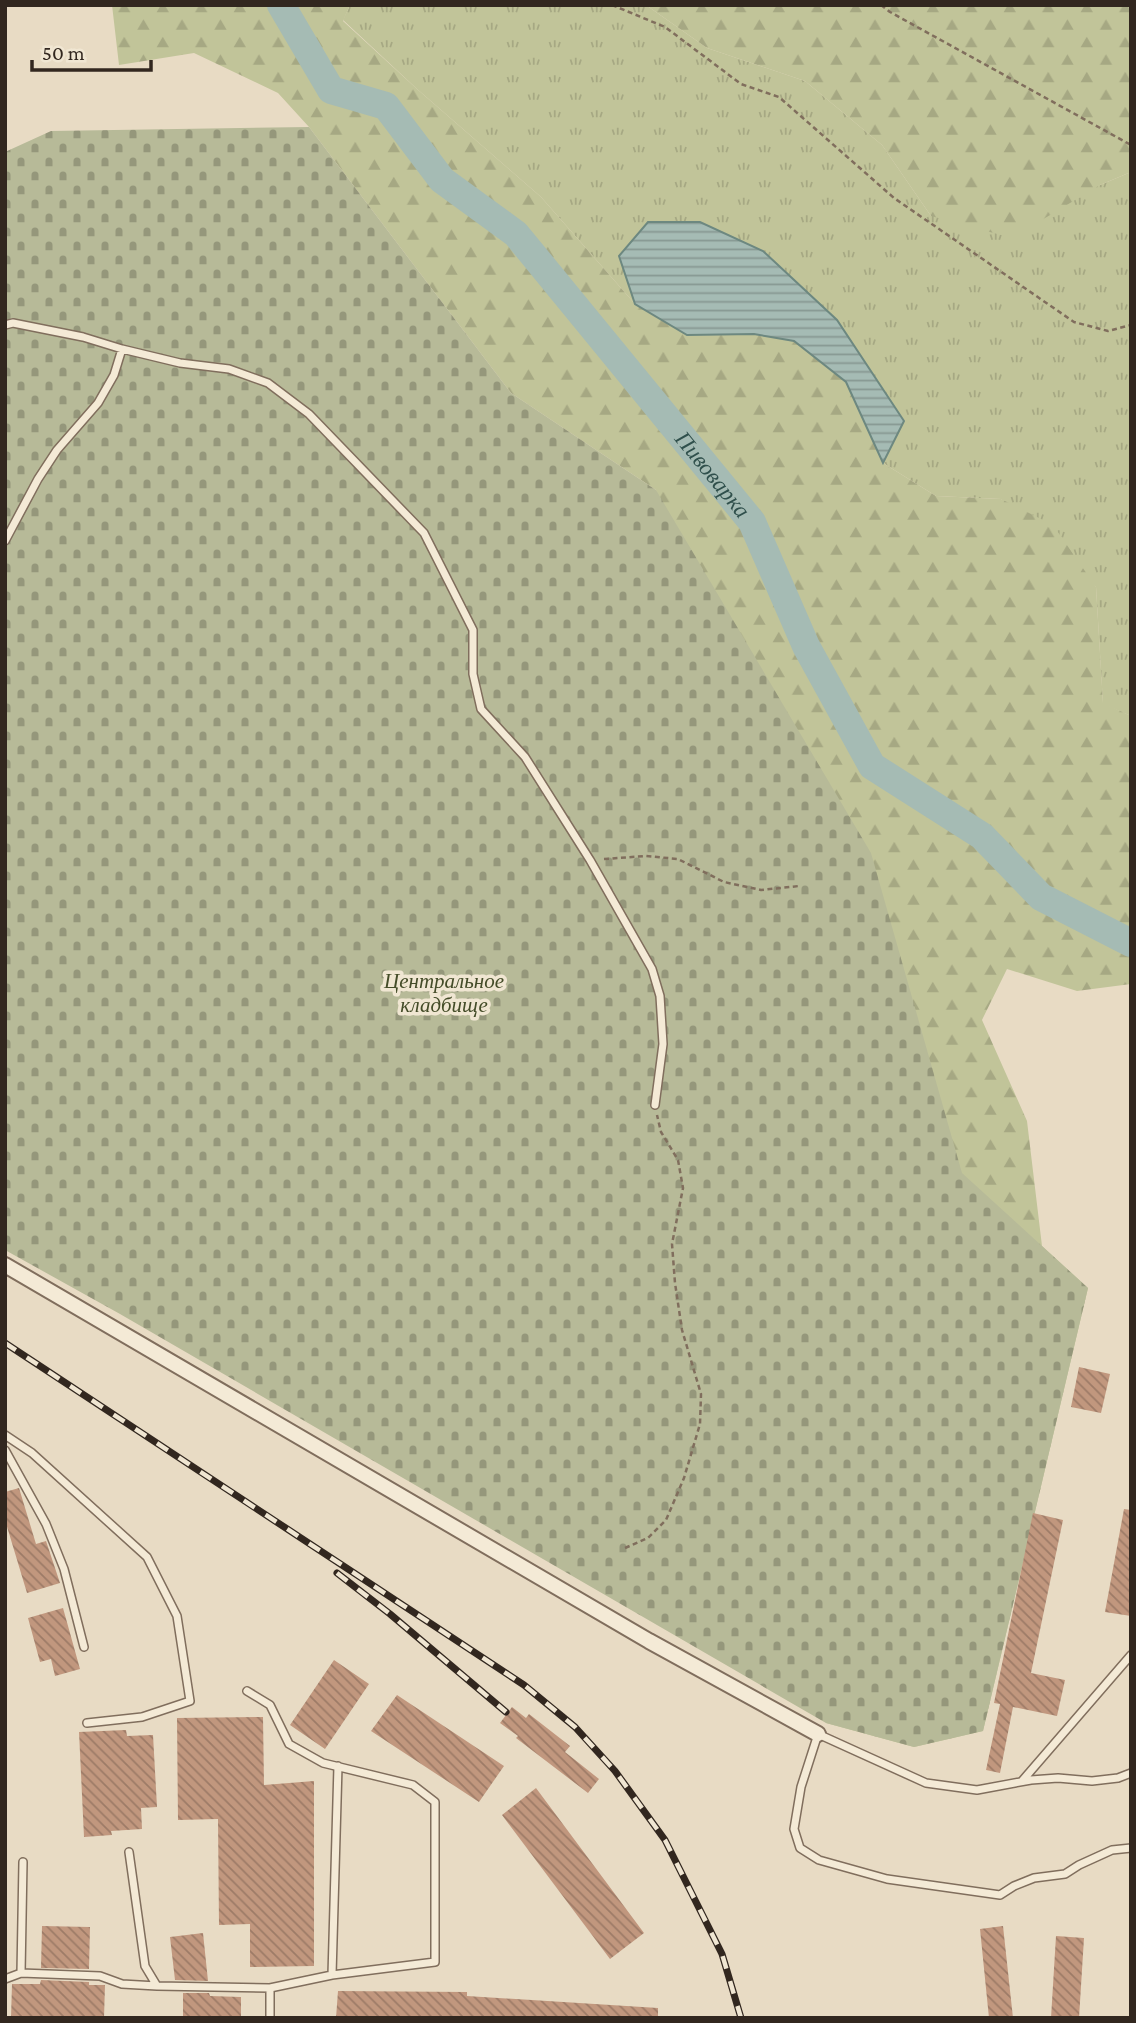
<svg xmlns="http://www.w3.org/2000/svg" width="1136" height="2023" viewBox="0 0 1136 2023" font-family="'Crimson Pro',serif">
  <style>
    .grass { fill: url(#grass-tufts) }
    .forest { fill: url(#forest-firs) }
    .cemetery { fill: url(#cemetery-stones) }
    .water { fill: url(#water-rules); stroke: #6d8880; stroke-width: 2 }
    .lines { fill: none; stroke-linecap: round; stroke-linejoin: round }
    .river { stroke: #a5bbb4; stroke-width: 28 }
    .building { fill: url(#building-back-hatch) }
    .lane-casing { stroke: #806e5d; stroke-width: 10 }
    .street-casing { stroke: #806e5d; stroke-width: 18 }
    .path { stroke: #806e5d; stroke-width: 2.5; stroke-dasharray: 5 3.5; stroke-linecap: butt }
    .lane { stroke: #f4ead6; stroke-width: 7 }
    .street { stroke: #f4ead6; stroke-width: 14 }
    .rail-casing { stroke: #32271f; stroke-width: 7 }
    .rail { stroke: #f0e6d2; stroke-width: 4.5; stroke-dasharray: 13; stroke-linecap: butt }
    .labels { text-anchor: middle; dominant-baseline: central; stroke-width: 7; stroke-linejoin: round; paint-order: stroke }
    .park-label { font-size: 21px; font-style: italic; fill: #444c28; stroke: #f0e6d2 }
    .water-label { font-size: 23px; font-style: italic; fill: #30504c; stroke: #f0e6d2 }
  </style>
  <defs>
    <pattern id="grass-tufts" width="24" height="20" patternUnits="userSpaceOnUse" patternTransform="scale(1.75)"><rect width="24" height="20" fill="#c1c499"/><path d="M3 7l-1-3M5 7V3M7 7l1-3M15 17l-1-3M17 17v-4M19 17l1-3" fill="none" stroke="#a6a883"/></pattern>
    <pattern id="forest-firs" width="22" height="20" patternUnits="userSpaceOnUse" patternTransform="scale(1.75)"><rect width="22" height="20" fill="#c1c499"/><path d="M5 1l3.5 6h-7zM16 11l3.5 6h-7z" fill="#a6a883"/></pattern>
    <pattern id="cemetery-stones" width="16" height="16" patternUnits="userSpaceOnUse" patternTransform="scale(1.75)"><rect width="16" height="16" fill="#b7ba98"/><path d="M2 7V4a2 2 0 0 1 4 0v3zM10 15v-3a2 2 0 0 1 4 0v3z" fill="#95977b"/></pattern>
    <pattern id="water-rules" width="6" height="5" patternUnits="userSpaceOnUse" patternTransform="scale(1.75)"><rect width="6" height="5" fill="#a5bbb4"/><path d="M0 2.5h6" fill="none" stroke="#879892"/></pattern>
    <pattern id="building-back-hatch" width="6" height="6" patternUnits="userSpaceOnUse" patternTransform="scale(1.75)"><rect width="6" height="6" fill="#c1977e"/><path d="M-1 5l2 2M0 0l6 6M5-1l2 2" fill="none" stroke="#9d7b67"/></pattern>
  </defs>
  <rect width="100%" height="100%" fill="#e8dbc4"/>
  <!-- grass -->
  <path class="grass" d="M350,5h296l61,43 98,33 77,64 49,71 169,-31 31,-13v544l-28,-12 -7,-117 -95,-88 -65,-3 -53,-33 21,-42 -67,-101 -74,-69 -63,-29 -81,34 16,48 -94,-107 -124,-108 -74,-69z"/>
  <!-- forest -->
  <path class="forest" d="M112,5h238l-7,16 74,68 124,108 94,107 52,31 67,-1 40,7 52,41 37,81 53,33 65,3 52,26 43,62 7,116 28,13v268l-54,7 -70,-22 -25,51 45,101 15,125 46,42 -105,443 -69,16 -88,-24 -170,-1233 -145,-97 -202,-266 -31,-34 -84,-40 -75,12z
    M646,5h485v167l-31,13 -88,53 -81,-22 -49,-71 -77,-64 -98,-33z"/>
  <!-- cemetery -->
  <path class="cemetery" d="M309,127l202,266 145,97 215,363 91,320 126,115 -105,443 -69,16 -88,-24 -706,-409 -115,-64v-1098l46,-21z"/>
  <!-- water -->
  <path class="water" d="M648,222h52l63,29 74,69 67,101 -21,42 -37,-81 -52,-41 -40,-7 -67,1 -52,-31 -16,-48z"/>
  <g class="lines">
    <!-- river -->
    <path class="river" id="s1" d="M281,5l50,85 55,16 56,74 74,54 236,288 54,124 66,120 110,70 59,61 90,46"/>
  </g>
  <!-- building -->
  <path class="building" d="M1079,1367l31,7 -9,39 -30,-6z
    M19,1488l17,56 10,-3 14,42 -33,10 -22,-73v-28z
    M1124,1509l7,1v106l-26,-4z
    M1033,1513l30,7 -32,153 34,7 -8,36 -44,-9 -13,66 -14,-3 14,-66 -6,-1z
    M63,1608l17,61 -25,7 -4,-17 -11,3 -12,-44z
    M334,1660l35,24 -44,65 -35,-24z
    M397,1695l107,71 -25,36 -108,-71z
    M512,1707l14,11 3,-4 41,32 -5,6 34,27 -11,14 -72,-55 2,-2 -18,-13z
    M263,1717l1,68 50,-4v185l-64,1v-43l-31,1 -1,-106 -40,1 -1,-102z
    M126,1730l1,6 26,-1 4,72 -16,1 1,21 -31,2 1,4 -28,2 -5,-105z
    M536,1788l108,145 -34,26 -108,-144z
    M42,1926l48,1 -1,42 -48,-1z
    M1003,1926l10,92h-24l-9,-89z
    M203,1933l5,48 -33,-1 -5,-43z
    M1056,1936l28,2 -5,80h-28z
    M41,1980l48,2v3h16l-1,33h-93l1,-34h28z
    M338,1991l129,1v4l191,12v10h-322z
    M183,1993h26l1,3 31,1v21h-58z"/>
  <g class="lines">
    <!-- lane casing -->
    <g class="lane-casing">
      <path id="lane" d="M5,325l8,-2 70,14 39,12 58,14 49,6 39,14 41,31 115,119 49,97v44l8,35 44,48 65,103 62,109 8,27 3,48 -8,61
        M5,541l33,-62 19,-29 41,-47 16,-28 8,-26
        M5,1435l27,18 115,104 30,59 13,85 -48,16 -55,6
        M5,1450l41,74 18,45 20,78
        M247,1691l23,14 19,39 34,19 90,22 22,17v160l-103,13 -62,13
        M1131,1773l-13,5 -26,3 -34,-3 -27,2 -54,10 -51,-7 -108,-49 -17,53 -7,42 6,19 19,12 68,19 113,16 14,-9 20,-8 31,-4 14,-9 33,-15 19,-2
        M1022,1781l109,-126
        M129,1852l16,114 12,20 113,2v30
        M21,1973l2,-111
        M332,1975l6,-209
        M5,1979l16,-6 79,3 22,8 35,2"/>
    </g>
    <!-- street casing -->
    <g class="street-casing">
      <path id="street" d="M5,1265l644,376 169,93"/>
    </g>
    <!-- path -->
    <path class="path" d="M612,5l53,22 76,57 38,13 115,101 180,124 34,9 23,-6
      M881,5l9,7 241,133
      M604,859l42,-3 32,3 46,23 37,8 38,-4
      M625,1548l23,-10 18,-18 18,-42 16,-54 1,-30 -19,-64 -7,-47 -3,-39 11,-56 -5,-28 -17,-28 -4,-17"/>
    <!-- lane -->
    <use href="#lane" class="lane"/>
    <!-- street -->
    <use href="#street" class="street"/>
    <!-- rail casing -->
    <g class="rail-casing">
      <path id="rail" d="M5,1343l519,342 51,42 40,44 50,69 57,114 19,64
        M337,1573l53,41 116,98"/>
    </g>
    <!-- rail -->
    <use href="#rail" class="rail"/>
  </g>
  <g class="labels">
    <!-- park labels -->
    <g class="park-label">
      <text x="444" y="981">Центральное<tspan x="444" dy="24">кладбище</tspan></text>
    </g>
    <!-- water labels -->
    <g class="water-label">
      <text stroke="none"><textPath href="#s1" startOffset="651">Пивоварка</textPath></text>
    </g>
  </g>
  <!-- border -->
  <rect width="1136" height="2023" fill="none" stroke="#32271f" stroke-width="14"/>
  <!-- scale -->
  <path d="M32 60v10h119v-10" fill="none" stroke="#32271f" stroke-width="3.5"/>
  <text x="42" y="60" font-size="21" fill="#32271f" stroke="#f0e6d2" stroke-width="5" paint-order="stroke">50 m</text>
</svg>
